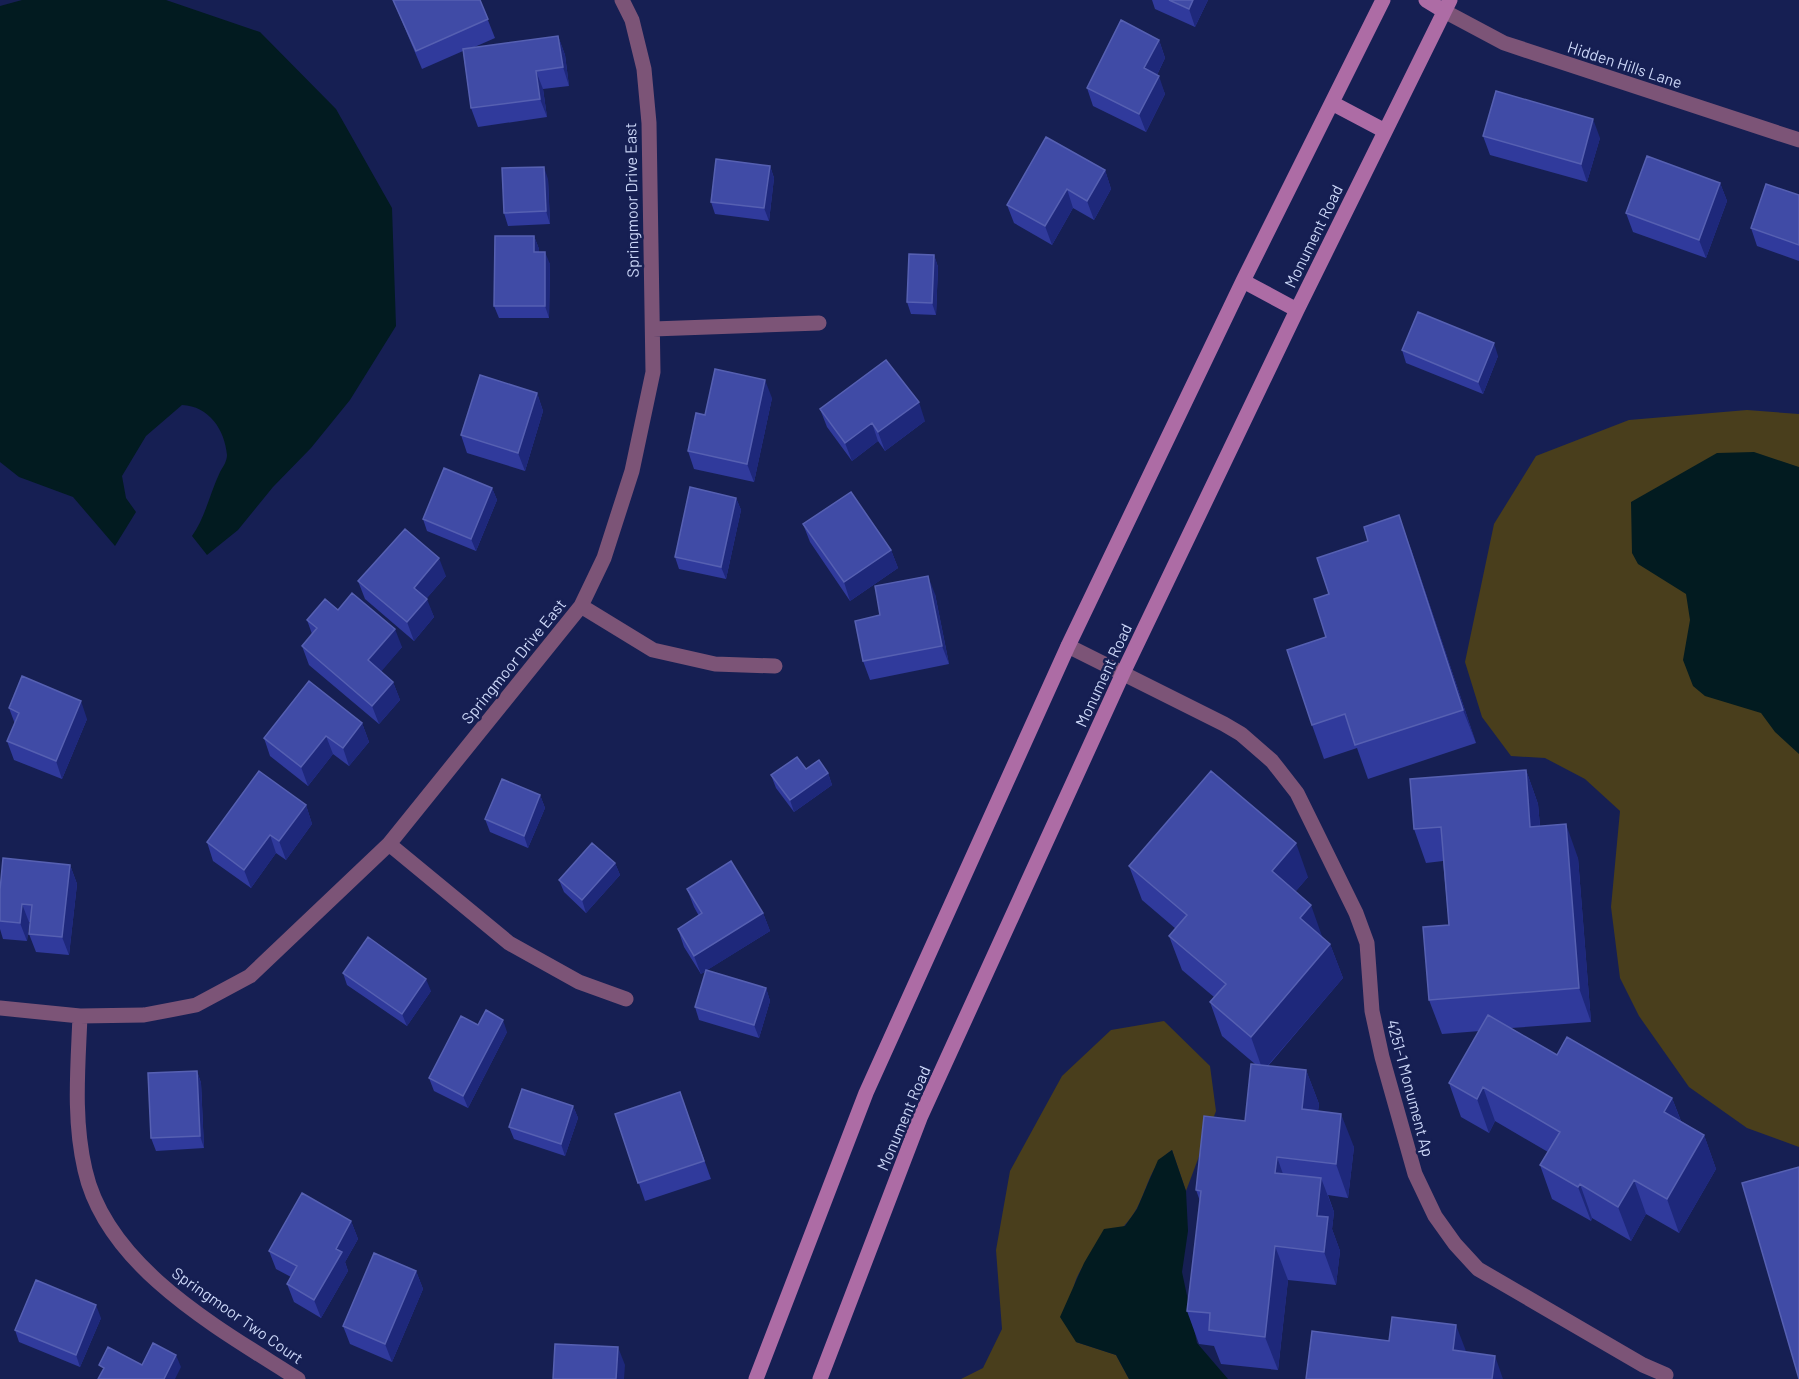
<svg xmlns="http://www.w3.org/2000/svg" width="1799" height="1379" viewBox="0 0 1799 1379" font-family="Barlow,sans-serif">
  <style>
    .green { fill: #493e1c }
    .water { fill: #021b20 }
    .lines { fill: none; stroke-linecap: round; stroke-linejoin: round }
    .street { stroke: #7c5477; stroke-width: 15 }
    .secondary { stroke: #ad6ca5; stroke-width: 15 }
    .wall { fill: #303a9c }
    .shaded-wall { fill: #1e287b }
    .building { fill: #404ba6; stroke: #5660b2; stroke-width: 1.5 }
    .labels { text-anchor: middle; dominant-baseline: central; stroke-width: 5; stroke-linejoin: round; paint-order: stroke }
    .street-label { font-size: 16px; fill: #cbd6f7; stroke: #161f53 }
  </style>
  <rect width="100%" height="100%" fill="#161f53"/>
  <!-- green -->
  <path class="green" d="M1747,410l52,4v733l-52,-19 -58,-41 -50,-71 -19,-38 -9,-71 9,-96 -35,-32 -40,-21 -34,-2 -29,-39 -17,-55 29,-138 42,-68 93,-36z
    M1164,1021l46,45 6,45 -30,80 -14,-41c-22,15 -23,35 -35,58 -16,31 -54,43 -63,78 -4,16 2,40 2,56l40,13 13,24h-168l22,-11 19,-39 -6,-79 14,-79 52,-95 49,-46z"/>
  <!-- water -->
  <path class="water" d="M22,0h144l94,32 76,77 56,99 4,118 -46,74 -39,48 -38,39 -35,43 -31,25 -15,-19c13,-18 18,-43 28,-64 3,-5 7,-11 7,-17 -2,-25 -18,-49 -45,-50l-36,31 -24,40 4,22 10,14 -21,34 -42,-49 -54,-20 -19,-15v-456z
    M1754,452l45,15v287l-24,-22 -14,-19 -56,-17 -12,-10 -10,-26 7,-40 -4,-26 -48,-30 -6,-11 -1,-51 86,-49z
    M1172,1150l14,41 2,40 -6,41 15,71 31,36h-99l-13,-24 -40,-13 -16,-25 24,-54 20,-34 21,-3 12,-17 21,-49z"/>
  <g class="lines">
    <!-- street -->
    <path class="street" d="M1444,11l60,32 295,97
      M653,329l166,-6
      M581,606l72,44 62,14 60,2
      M1068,646l156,78 17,10 31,27 25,32 59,120 11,30 5,68 10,46 33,117 20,42 20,28 23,25 165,96 23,10
      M389,844l120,99 70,39 47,17
      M0,1008l80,8 64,-1 52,-10 54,-29 139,-132 192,-238 23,-48 28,-87 21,-99 -4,-249 -5,-54 -12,-49 -10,-20
      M80,1016c-2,51 -7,103 5,154 22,98 135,159 213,209"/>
    <!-- secondary -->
    <path class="secondary" d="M1426,0l18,11
      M1332,103l53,28
      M1243,281l54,29
      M756,1379l110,-286 202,-447 175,-365 140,-281
      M820,1379l100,-261 204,-447 173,-361 153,-310"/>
  </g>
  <!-- wall -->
  <path class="wall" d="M393,0h87l15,38 -25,11 88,-13 7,19 4,31 -26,3 4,28 -69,10 -7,-19 -8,-57 -41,18z
    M1152,0h56l-13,27 -40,-18z
    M1159,40l6,18 -8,17 8,19 -19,38 -53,-26 -6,-18z
    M1483,136l117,2 -13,44 -97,-27z
    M770,166l4,12 -5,43 -54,-7 -4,-12z
    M1105,170l6,19 -17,31 -21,-12 -21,37 -38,-22 -7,-18z
    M548,179l2,45 -42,2 -4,-13z
    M1720,183l7,18 -21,57 -73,-26 -7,-19z
    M1799,195v66l-42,-15 -6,-18z
    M534,236l5,13v3l11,12 -1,54h-50l-5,-12z
    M934,255l4,12 -2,48 -25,-1 -4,-12z
    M1402,350l96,6 -15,38 -77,-31z
    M537,393l6,18 -18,60 -58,-18 -6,-18z
    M772,398l-18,84 -60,-13 -6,-18 17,-36z
    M820,409l105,12 -40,30 -7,-10 -26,20 -25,-34z
    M492,488l5,12 -21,51 -49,-20 -4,-12z
    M736,498l5,12 -15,69 -47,-10 -4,-12z
    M803,524l88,26 7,18 -48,33 -40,-59z
    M1411,549l65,194 -108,36 -11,-31 -33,11 -12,-34 14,-88 3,-43z
    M446,576l-20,23 8,18 -20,24 -49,-42 -7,-18z
    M935,594l14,70 -79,16 -7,-19z
    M338,610l64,37 -21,24 12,11 7,18 -21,24 -70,-59 -7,-19 10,-12 -5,-14z
    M9,708l78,11 -25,60 -48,-19 -7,-19 8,-17z
    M362,723l7,19 -20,24 -16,-12 -25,32 -38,-30 -6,-18z
    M806,769l22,4 4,12 -38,27 -18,-24 -5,-13z
    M1526,770l12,34 2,22 38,32 13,164 -80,6 46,27 115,43 9,23 23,14 12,34 -37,64 -33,-19 -15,27 -39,-23 -1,3 -39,-22 -12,-34 8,-13 -53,-31 -6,12 -28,-16 -12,-34 31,-52 -38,3 -13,-34 20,-75 -6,-64 -17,2 -12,-34z
    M540,795l5,13 -17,40 -38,-16 -5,-13z
    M306,805l6,19 -26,36 -10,-7 -25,35 -38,-27 -6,-19z
    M615,863l5,12 -34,38 -22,-21 -5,-12z
    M70,865l7,19 -8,71 -33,-3 -7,-18 1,-12h-1l-2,19 -24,-2 -3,-10v-39z
    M1129,866l179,11 -13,15 28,46 7,6 13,34 -75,88 38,4 13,34 -1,7 36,36 -6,51 -20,-3 6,17 -2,17 8,22 -4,34 -48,-5 -10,90 -57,-6 -7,-18 -15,-2 -12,-33 13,-110 -4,-11 49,-69 10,-57 -33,-28 -12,-34 4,-5 -32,-27 -13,-34 7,-7 -34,-29z
    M687,889l76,24 7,18 -63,39 59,18 4,13 -11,37 -60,-18 -4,-13 11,-36 -5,3 -17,-27 -6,-18 21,-13 -5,-9z
    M343,973l88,18 -24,35 -60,-41z
    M478,1025l29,7 -39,76 -34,-17 -5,-13z
    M197,1071l4,12 3,65 -48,3 -5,-13z
    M680,1092l31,87 -66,22 -30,-87z
    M573,1106l5,12 -13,38 -51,-17 -5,-12z
    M351,1221l7,18 -13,23 3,9 -27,47 -27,-16 -7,-18 4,-7 -15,-8 -7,-18z
    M416,1271l7,18 -31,73 -42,-18 -7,-18z
    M101,1318l-21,49 -61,-25 -4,-12z"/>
  <!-- shaded-wall -->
  <path class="shaded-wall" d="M1193,0h15l-13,27 -6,-18z
    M558,36l7,19 4,31 -6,-19z
    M1159,40l6,18 -14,29 -7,-19z
    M536,71l7,18 4,28 -7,-18z
    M1159,76l6,18 -19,38 -7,-18z
    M1593,119l7,19 -13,44 -6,-18z
    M770,166l4,12 -5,43 -5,-13z
    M544,167l4,12 2,45 -4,-13z
    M1105,170l6,19 -17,31 -7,-19z
    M1720,183l7,18 -21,57 -7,-18z
    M1067,189l6,19 -21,37 -7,-19z
    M534,236l5,13v15l-5,-12z
    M545,252l5,12 -1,54 -4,-12z
    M934,255l4,12 -2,48 -4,-12z
    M1494,343l4,13 -15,38 -5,-12z
    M765,380l7,18 -18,84 -7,-18z
    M537,393l6,18 -18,60 -7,-18z
    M919,402l6,19 -40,30 -7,-19z
    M872,423l6,18 -26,20 -7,-18z
    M492,488l5,12 -21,51 -5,-12z
    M736,498l5,12 -15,69 -5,-12z
    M1399,515l12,34 65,194 -13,-33z
    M891,550l7,18 -48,33 -6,-19z
    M439,558l7,18 -26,30 -6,-18z
    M928,576l7,18 14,70 -7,-18z
    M427,599l7,18 -20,24 -7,-19z
    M395,629l7,18 -27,32 -7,-19z
    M393,682l7,18 -21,24 -7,-18z
    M81,701l6,18 -25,60 -6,-18z
    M362,723l7,19 -20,24 -6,-18z
    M326,736l7,18 -25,32 -7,-19z
    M1526,770l12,34 5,57 -13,-34z
    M828,773l4,12 -38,27 -4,-12z
    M540,795l5,13 -17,40 -4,-12z
    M306,805l6,19 -26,36 -7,-19z
    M1566,824l12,34 13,164 -12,-34z
    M270,835l6,18 -25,35 -7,-18z
    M1296,843l12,34 -24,28 -12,-34z
    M615,863l5,12 -34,38 -4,-13z
    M70,865l7,19 -8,71 -7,-18z
    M22,904l7,18 -2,19 -7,-18z
    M1311,905l12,34 -23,-21z
    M763,913l7,18 -69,43 -7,-18z
    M1330,944l13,34 -80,93 -12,-34z
    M426,979l5,12 -24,35 -5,-12z
    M766,988l4,13 -11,37 -5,-13z
    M503,1020l4,12 -39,76 -5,-12z
    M1306,1070l13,34 -5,39 -12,-34z
    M197,1071l4,12 3,65 -4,-12z
    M1483,1087l12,34 -6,12 -12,-34z
    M1672,1098l13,34 -21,-20z
    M573,1106l5,12 -13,38 -4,-12z
    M1341,1114l13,33 -6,51 -12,-34z
    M1704,1135l12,34 -37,64 -12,-34z
    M1277,1157l12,34 -14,-18z
    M1321,1178l13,34 -2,17 8,22 -4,34 -12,-33 -7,-36z
    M1634,1180l12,34 -15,27 -13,-34z
    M1580,1184l12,34 -1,3 -13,-34z
    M351,1221l7,18 -13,23 3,9 -27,47 -7,-18 22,-51z
    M1275,1246l13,34 -10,90 -13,-33z
    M416,1271l7,18 -31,73 -7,-18z
    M96,1305l5,13 -21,49 -4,-12z
    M1456,1325l13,34 -16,-9z
    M618,1347l7,18 -1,14h-8z
    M176,1355l5,12 -6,12h-11z
    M1495,1356l8,23h-11z"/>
  <!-- building -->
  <path class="building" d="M393,0h87l8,19 -72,32z
    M1169,0h24l-4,9z
    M1121,20l38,20 -15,28 15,8 -20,38 -52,-26z
    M558,36l5,31 -27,4 4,28 -69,9 -8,-59z
    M1496,91l97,28 -12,45 -98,-28z
    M1046,137l59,33 -18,31 -20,-12 -22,37 -38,-21z
    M1647,156l73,27 -21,57 -73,-27z
    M716,159l54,7 -6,42 -53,-6z
    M544,167l2,44 -42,2 -2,-45z
    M1766,184l33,11v50l-48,-17z
    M495,236h39v16h11v54h-51z
    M909,254l25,1 -2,48 -25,-1z
    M1418,312l76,31 -16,39 -76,-32z
    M886,360l33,42 -41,30 -6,-9 -27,20 -25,-34z
    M715,369l50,11 -18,84 -59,-13 8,-38 9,2z
    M480,375l57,18 -19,60 -57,-18z
    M444,468l48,20 -21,51 -48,-20z
    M690,487l46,11 -15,69 -46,-10z
    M851,492l40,58 -47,32 -41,-58z
    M1399,515l64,195 -108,35 -10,-31 -33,11 -25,-75 39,-13 -12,-38 15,-5 -12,-36 51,-17 -4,-14z
    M405,529l34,29 -25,30 13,11 -20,23 -49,-41z
    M928,576l14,70 -79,15 -8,-40 25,-6 -5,-29z
    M352,593l43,36 -27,31 25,22 -21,24 -70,-60 15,-18 -10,-8 18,-21 13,11z
    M22,676l59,25 -25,60 -49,-20 12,-28 -10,-5z
    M309,681l53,42 -19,25 -17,-12 -25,31 -37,-29z
    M797,757l9,12 13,-9 9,13 -38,27 -19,-25z
    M1526,770l4,57 36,-3 13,164 -150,12 -6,-73 26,-2 -8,-98 -27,2 -4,-50z
    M259,771l47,34 -27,36 -9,-6 -26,35 -37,-28z
    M1211,771l85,72 -24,28 39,34 -11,13 30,26 -79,93 -41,-35 16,-18 -57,-48 18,-21 -58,-49z
    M502,779l38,16 -16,41 -39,-17z
    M592,843l23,20 -33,37 -23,-20z
    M3,858l67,7 -8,72 -33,-3 3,-29 -10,-1 -2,19 -20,-2v-31z
    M731,861l32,52 -69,43 -16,-27 24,-16 -15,-24z
    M368,937l58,42 -24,35 -59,-41z
    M706,970l60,18 -12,37 -59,-18z
    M486,1010l17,10 -40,76 -34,-18 32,-62 17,9z
    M1488,1015l69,40 10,-18 105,61 -8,14 40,23 -37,64 -33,-19 -16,27 -38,-23 -2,3 -38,-22 20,-33 -77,-45 -6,12 -28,-16z
    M1251,1064l55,6 -4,39 39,5 -5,50 -59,-7 -2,16 46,5 -4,38 11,1 -4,35 -49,-6 -10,91 -56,-7 1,-17 -23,-2 14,-120 -5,-1 8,-74 41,5z
    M197,1071l3,65 -49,2 -3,-65z
    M522,1089l51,17 -12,38 -52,-17z
    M680,1092l24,69 -66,22 -23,-69z
    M1799,1167v212l-57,-196z
    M302,1193l49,28 -15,28 6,3 -28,48 -27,-16 10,-18 -28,-15z
    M374,1253l42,18 -31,73 -42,-18z
    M36,1280l60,25 -20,50 -61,-25z
    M1392,1317l64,8 -3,25 42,6 -3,23h-186l6,-48 77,10z
    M153,1343l23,12 -12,24h-66l6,-11 -5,-3 9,-18 34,18z
    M555,1344l63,3 -2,32h-63z"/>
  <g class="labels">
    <!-- street labels -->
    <g class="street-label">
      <text transform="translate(1625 64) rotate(18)">Hidden Hills Lane</text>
      <text transform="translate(631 200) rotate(-91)">Springmoor Drive East</text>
      <text transform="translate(1313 236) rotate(-64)">Monument Road</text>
      <text transform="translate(513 661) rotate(-51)">Springmoor Drive East</text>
      <text transform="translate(1103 675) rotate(-65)">Monument Road</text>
      <text transform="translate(1411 1088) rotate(75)">4251-1 Monument Ap</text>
      <text transform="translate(903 1118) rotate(-67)">Monument Road</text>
      <text transform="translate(238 1315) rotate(35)">Springmoor Two Court</text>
    </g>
  </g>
</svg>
